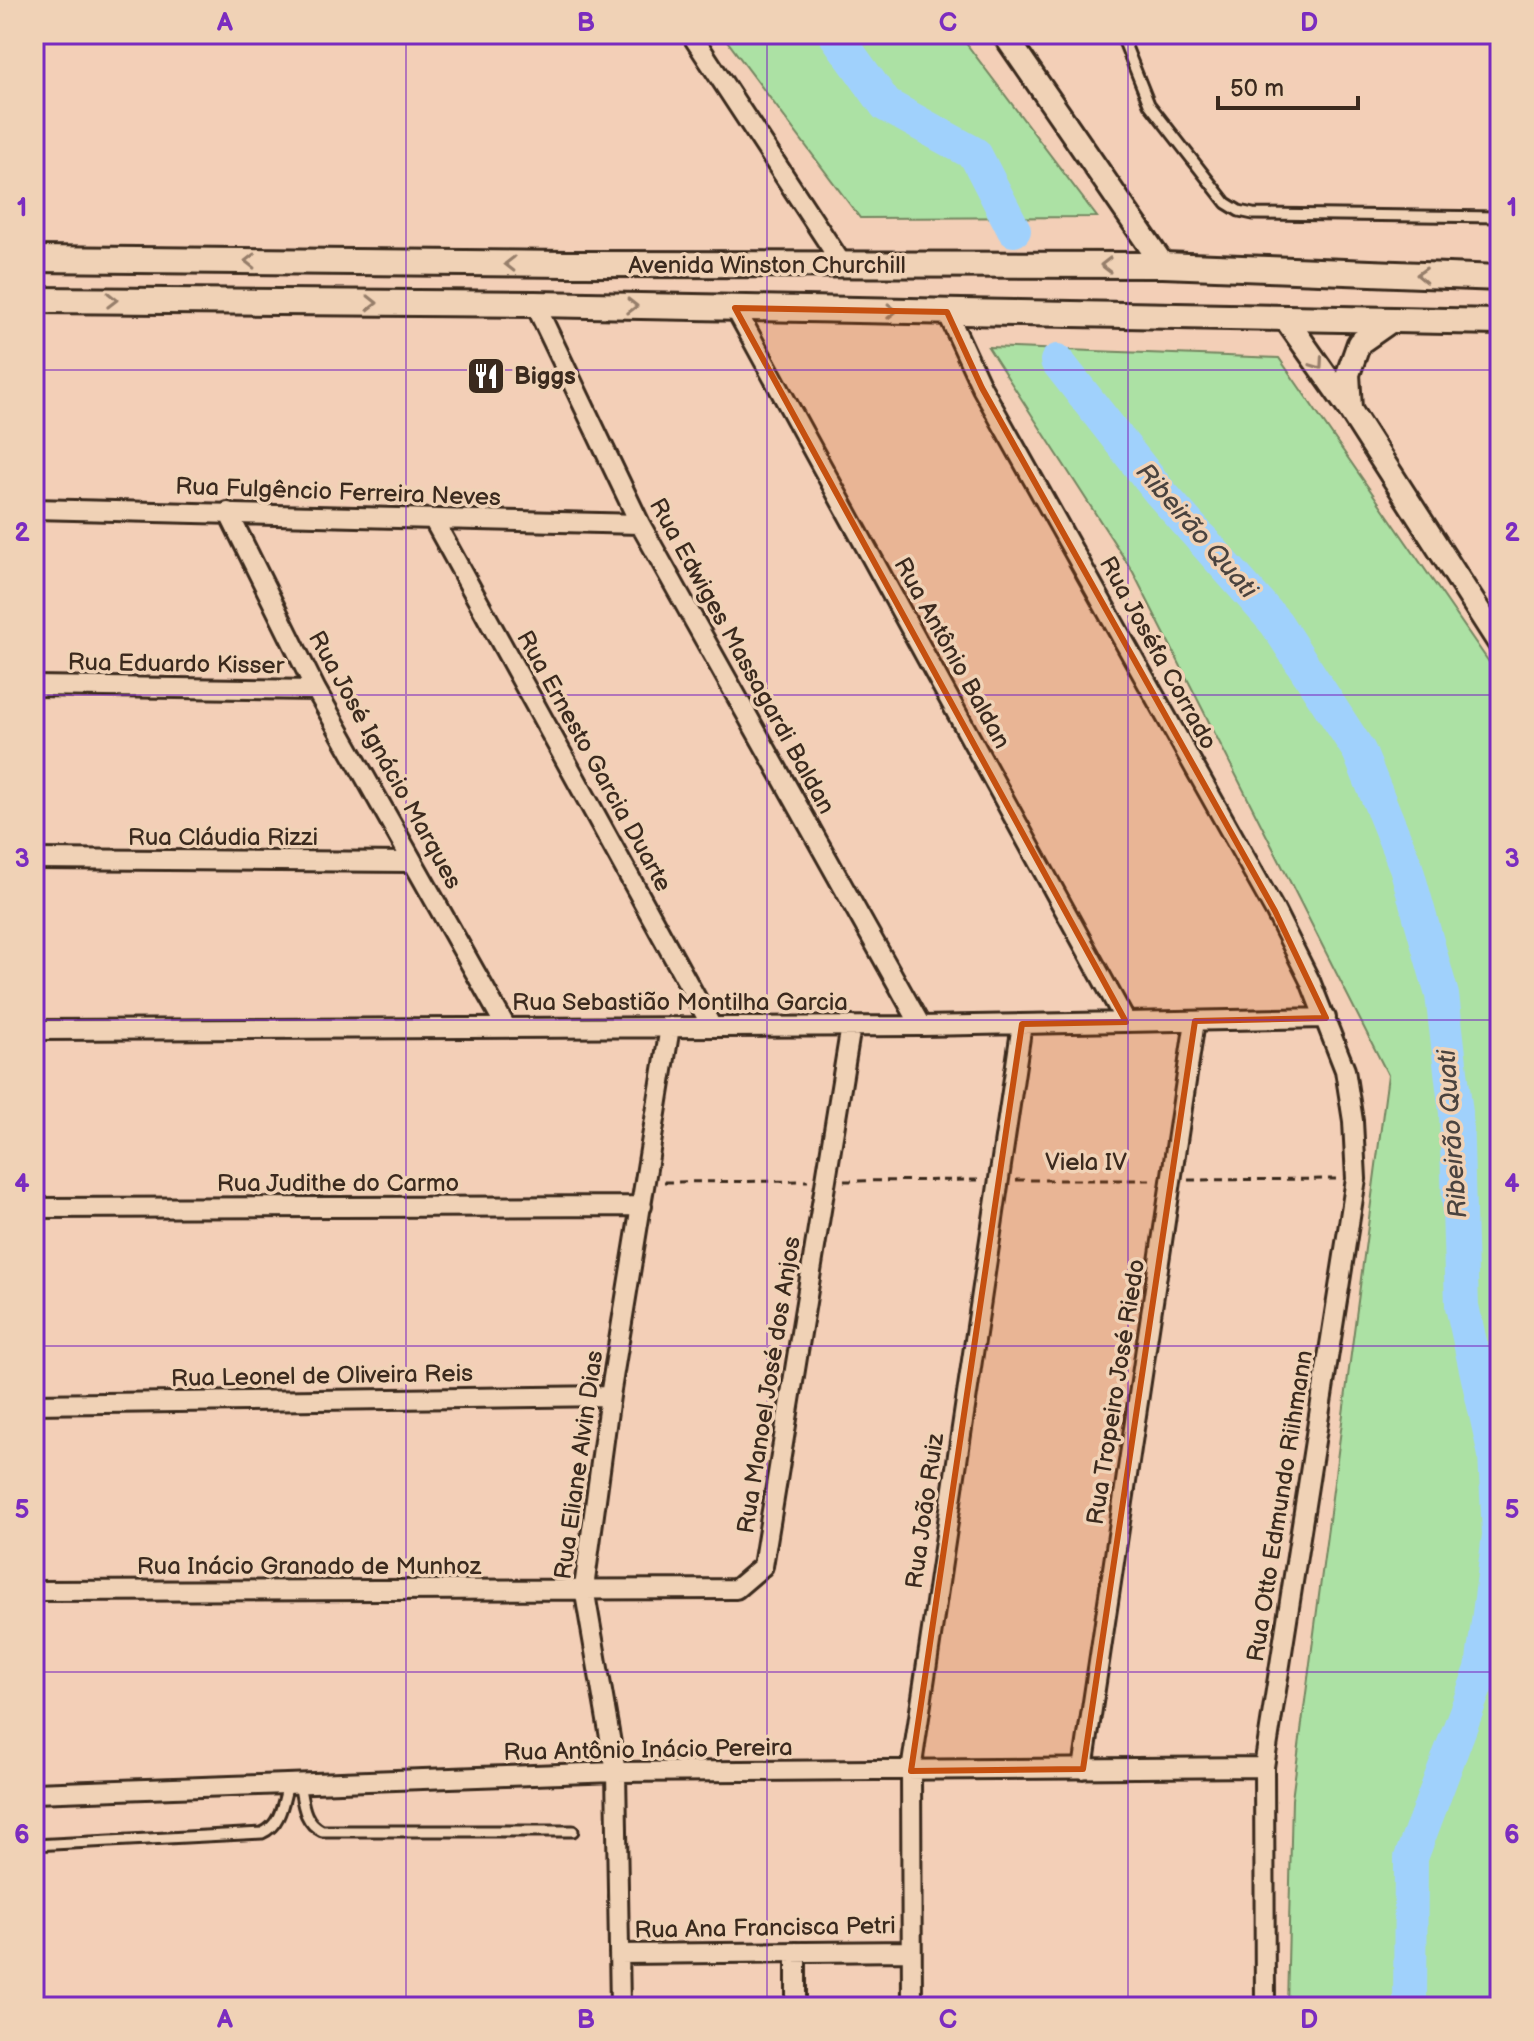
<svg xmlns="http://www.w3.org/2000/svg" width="1534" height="2041" viewBox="0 0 1534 2041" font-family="'Balsamiq Sans',sans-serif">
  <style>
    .green { fill: #ace1a4; stroke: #748661; stroke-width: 2 }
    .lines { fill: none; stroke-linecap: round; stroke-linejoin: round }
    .river { stroke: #a0d1fc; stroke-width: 34 }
    .service-casing { stroke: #3b2a1e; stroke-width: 15 }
    .minor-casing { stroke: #3b2a1e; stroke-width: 24 }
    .tertiary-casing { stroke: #3b2a1e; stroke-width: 28 }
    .secondary-casing { stroke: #3b2a1e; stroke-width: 30 }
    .path { stroke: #3b2a1e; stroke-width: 3; stroke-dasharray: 8 6; stroke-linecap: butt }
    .service { stroke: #f0d2b6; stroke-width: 9 }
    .minor { stroke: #f0d2b6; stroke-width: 18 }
    .tertiary { stroke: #f0d2b6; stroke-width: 22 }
    .secondary { stroke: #f0d2b6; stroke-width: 24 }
    .oneway { stroke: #967e6a }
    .marked { fill: #c55010; fill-opacity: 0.2; stroke: #c55010; stroke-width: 6; stroke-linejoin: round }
    .grid { fill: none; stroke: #7b2cbf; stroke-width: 2; stroke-opacity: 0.55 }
    .labels { text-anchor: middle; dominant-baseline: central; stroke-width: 7; stroke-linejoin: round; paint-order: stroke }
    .street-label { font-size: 24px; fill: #3b2a1e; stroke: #f0d2b6 }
    .poi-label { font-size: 24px; font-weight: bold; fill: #3b2a1e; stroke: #f0d2b6; text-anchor: start }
    .water-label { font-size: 26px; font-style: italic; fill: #4a433f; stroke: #f0d2b6 }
    .neatline { fill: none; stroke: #7b2cbf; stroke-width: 3 }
    .grid-label { font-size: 26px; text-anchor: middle; font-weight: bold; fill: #7b2cbf }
  </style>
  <rect width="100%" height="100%" fill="#f3cfb7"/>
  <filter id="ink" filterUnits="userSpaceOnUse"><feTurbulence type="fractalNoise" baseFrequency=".0125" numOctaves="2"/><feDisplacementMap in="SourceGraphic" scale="16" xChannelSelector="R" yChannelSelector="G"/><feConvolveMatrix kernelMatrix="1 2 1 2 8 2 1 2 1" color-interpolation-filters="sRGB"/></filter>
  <g filter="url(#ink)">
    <!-- green -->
    <path class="green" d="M722,34h237l138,183 -237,1z
      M988,347l291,11 221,320v1329h-213l5,-208 96,-724 -255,-503z"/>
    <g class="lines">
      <!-- river -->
      <path class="river" d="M835,34l51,71 89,49 39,76
        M1057,361l102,130 117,132 83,128 47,116 36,128 14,118 6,193 33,149 4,80 -17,134 -71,189 -1,149"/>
      <!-- service casing -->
      <g class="service-casing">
        <path id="service" d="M1121,34l28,70 77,99 13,8 14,3 247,3
          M299,1783c4,19 4,39 23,48h251
          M34,1845l228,-12c19,-8 21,-31 26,-49"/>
      </g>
      <!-- minor casing -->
      <g class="minor-casing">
        <path id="minor" d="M691,34l151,230
          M535,304l105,220 281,502
          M735,308l391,714
          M947,312l35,76 293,523 35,70 35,89 8,51 3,58 -92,588 1,240
          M34,509l606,15
          M228,512l88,178 190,337
          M433,519l279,508
          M34,686l282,4
          M34,859l378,3
          M34,1030l887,-4 405,-8
          M34,1208l608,-2
          M34,1404l576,-8
          M34,1591l702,-2 27,-23 88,-540
          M1083,1769l112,-748
          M34,1793l582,-21 648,-5
          M619,1954l292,-3
          M620,2007l-4,-235 -32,-184 26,-192 60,-369
          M796,2007v-55
          M912,2007l-1,-236 111,-747"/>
      </g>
      <!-- tertiary casing -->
      <g class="tertiary-casing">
        <path id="tertiary" d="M1004,34l159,231
          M1285,318l65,92 150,234
          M1350,409l-2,-35 11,-31 33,-23"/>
      </g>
      <!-- secondary casing -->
      <g class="secondary-casing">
        <path id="secondary" d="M34,259l534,5 595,1 337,13
          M34,300l501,4 965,18"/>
      </g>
      <!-- path -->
      <path class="path" d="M1016,1180h136
        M1188,1180l148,-1
        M844,1181l136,-1
        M664,1182l144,-1"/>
      <!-- service -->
      <use href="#service" class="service"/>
      <!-- minor -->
      <use href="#minor" class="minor"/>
      <!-- tertiary -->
      <use href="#tertiary" class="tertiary"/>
      <!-- secondary -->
      <use href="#secondary" class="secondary"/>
    </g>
    <!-- one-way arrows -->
    <defs><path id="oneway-chevron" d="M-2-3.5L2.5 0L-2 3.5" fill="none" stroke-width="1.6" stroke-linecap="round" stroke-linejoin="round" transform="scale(2)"/></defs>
    <g class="oneway">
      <use href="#oneway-chevron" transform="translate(250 261) rotate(-179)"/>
      <use href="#oneway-chevron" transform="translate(510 264) rotate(-179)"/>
      <use href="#oneway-chevron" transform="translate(1106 265) rotate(-180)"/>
      <use href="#oneway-chevron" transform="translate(1422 275) rotate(-178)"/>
      <use href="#oneway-chevron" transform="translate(112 300) rotate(1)"/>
      <use href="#oneway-chevron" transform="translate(372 303) rotate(1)"/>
      <use href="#oneway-chevron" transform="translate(632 306) rotate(1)"/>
      <use href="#oneway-chevron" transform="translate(892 311) rotate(1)"/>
      <use href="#oneway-chevron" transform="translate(1318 364) rotate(55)"/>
    </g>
  </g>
  <!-- marked area -->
  <path class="marked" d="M735,308l212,4 35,76 293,523 51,107 -131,3 -112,748 -172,2 111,-747 104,-2z"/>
  <!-- grid -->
  <path class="grid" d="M406,34v1973M767,34v1973M1128,34v1973M34,370h1466M34,695h1466M34,1020h1466M34,1346h1466M34,1672h1466"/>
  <!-- icons -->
  <defs>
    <g id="restaurant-square" transform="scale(2)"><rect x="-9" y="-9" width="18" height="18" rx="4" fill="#3b2a1e" stroke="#f0d2b6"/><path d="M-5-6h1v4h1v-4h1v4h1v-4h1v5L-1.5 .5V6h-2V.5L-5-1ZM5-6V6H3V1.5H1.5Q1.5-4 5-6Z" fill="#fff"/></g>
  </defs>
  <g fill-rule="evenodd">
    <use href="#restaurant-square" x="486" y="376"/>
  </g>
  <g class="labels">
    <!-- street labels -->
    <g class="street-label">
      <text x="767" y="265">Avenida Winston Churchill</text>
      <text transform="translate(338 492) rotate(2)">Rua Fulgêncio Ferreira Neves</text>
      <text transform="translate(952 653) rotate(61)">Rua Antônio Baldan</text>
      <text transform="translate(1158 653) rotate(61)">Rua Joséfa Corrado</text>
      <text transform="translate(742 656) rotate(61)">Rua Edwiges Massagardi Baldan</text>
      <text transform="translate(176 664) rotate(1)">Rua Eduardo Kisser</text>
      <text transform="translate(385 760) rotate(61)">Rua José Ignácio Marques</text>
      <text transform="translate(594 761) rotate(61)">Rua Ernesto Garcia Duarte</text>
      <text x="223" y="837">Rua Cláudia Rizzi</text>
      <text x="680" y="1002">Rua Sebastião Montilha Garcia</text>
      <text x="1086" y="1162">Viela IV</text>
      <text x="338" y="1183">Rua Judithe do Carmo</text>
      <text transform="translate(322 1376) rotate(-1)">Rua Leonel de Oliveira Reis</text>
      <text transform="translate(769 1385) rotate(-81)">Rua Manoel José dos Anjos</text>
      <text transform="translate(1116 1392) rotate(-81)">Rua Tropeiro José Riedo</text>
      <text transform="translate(579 1465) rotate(-82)">Rua Eliane Alvin Dias</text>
      <text transform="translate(1280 1506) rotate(-81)">Rua Otto Edmundo Riihmann</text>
      <text transform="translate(925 1511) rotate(-82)">Rua João Ruiz</text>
      <text x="309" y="1566">Rua Inácio Granado de Munhoz</text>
      <text transform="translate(648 1750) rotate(-1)">Rua Antônio Inácio Pereira</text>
      <text transform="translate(765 1928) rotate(-1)">Rua Ana Francisca Petri</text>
    </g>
    <!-- poi labels -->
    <g class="poi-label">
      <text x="514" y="376">Biggs</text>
    </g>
    <!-- water labels -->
    <g class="water-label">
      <text transform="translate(1196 531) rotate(49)">Ribeirão Quati</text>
      <text transform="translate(1453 1134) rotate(-94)">Ribeirão Quati</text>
    </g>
  </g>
  <!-- margin -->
  <rect width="1534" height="2041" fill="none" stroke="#f0d2b6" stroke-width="88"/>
  <!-- scale -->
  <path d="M1218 96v12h140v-12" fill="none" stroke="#3b2a1e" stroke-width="4"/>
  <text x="1230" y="96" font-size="24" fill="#3b2a1e" stroke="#f0d2b6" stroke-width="6" paint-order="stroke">50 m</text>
  <rect x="44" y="44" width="1446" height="1953" class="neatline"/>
  <g class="grid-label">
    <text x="225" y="31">A</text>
    <text x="586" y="31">B</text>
    <text x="948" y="31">C</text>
    <text x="1309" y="31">D</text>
    <text x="22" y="216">1</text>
    <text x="1512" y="216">1</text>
    <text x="22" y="541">2</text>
    <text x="1512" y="541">2</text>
    <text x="22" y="867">3</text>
    <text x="1512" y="867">3</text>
    <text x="22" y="1192">4</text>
    <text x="1512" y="1192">4</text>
    <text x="22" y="1518">5</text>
    <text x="1512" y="1518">5</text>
    <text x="22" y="1843">6</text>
    <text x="1512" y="1843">6</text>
    <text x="225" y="2028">A</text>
    <text x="586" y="2028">B</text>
    <text x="948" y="2028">C</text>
    <text x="1309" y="2028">D</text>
  </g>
</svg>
